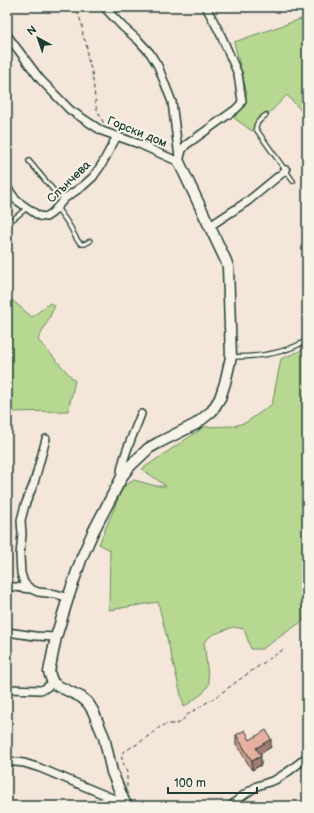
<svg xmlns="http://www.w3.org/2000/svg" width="314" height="813" viewBox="0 0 314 813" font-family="'Balsamiq Sans',sans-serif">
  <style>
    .green { fill: #b7d891; stroke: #6b8a62 }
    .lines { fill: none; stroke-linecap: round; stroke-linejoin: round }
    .lane-casing { stroke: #1f3d34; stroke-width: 6 }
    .street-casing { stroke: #1f3d34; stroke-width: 10 }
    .secondary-casing { stroke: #1f3d34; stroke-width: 13 }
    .path { stroke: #1f3d34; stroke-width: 1; stroke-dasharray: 4 3; stroke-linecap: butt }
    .lane { stroke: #f7f3e8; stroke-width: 3.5 }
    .street { stroke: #f7f3e8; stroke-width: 7 }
    .secondary { stroke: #f7f3e8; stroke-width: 10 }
    .wall { fill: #c89889; stroke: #1f3d34 }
    .shaded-wall { fill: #a27c6f; stroke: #1f3d34 }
    .building { fill: #e8b19f; stroke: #1f3d34 }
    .labels { text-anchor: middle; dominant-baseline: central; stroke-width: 4; stroke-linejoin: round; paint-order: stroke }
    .street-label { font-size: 12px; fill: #1f3d34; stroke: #f7f3e8 }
  </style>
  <rect width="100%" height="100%" fill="#f4e6d9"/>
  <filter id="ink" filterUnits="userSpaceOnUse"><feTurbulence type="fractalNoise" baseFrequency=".025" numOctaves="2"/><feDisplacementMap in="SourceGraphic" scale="8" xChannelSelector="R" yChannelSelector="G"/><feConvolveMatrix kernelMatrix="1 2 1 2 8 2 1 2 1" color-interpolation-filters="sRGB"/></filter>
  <g filter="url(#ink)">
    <!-- green -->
    <path class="green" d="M307,17v100l-20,-22 -35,36 -18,-13 13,-24 -13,-52z
      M7,296l25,21 18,-14 5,3 -17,34 37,41 -7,30 -61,1z
      M307,348v241l-4,7 4,5v17l-45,31h-11l-7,-20 -11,-2 -21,8 -8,7 5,42 -6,9 -19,14 -26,-105 -49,8 1,-60 -11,-6 24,-57 11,-7 22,6h10l-24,-17 62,-42 30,-1 13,-4 25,-18 9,-45z"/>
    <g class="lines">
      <!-- lane casing -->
      <g class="lane-casing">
        <path id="lane" d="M266,115c-5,4 -11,8 -10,14l37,52
          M29,161l26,31 10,6
          M57,208c5,7 11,14 15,22 3,6 3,9 9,14h4l5,-3
          M7,224l20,-16
          M7,306h1
          M232,357c26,0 53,-3 75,-17"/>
      </g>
      <!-- street casing -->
      <g class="street-casing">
        <path id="street" d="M104,7l19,20 15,13 12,13 8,13 14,36 7,55
          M7,35l33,44 30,31 32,21 37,13 40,18
          M179,162l3,-12 4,-5 50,-36 4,-4 2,-4 -4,-27 -18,-41 -14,-26
          M7,187l9,13 23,16 7,1 6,-4 13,-15 18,-12 10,-9 9,-13 15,-28
          M210,226l38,-25 38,-31
          M46,439l-12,44 -9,22 -4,15 1,14 -2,22 1,17 3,10 7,6 7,3 18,2 12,4
          M121,477c-2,-13 15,-49 20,-63
          M7,586l23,3
          M7,632l28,4 21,1
          M7,689l33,1 4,-1 9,-6
          M7,761l17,2 16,5 72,30
          M93,806l19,-8 11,1
          M231,806l10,-9 16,-11 18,-6 14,-9 18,-14"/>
      </g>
      <!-- secondary casing -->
      <g class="secondary-casing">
        <path id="secondary" d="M127,806l-4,-7 -11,-27 -8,-35 -11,-26 -5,-8 -7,-6 -23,-11 -5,-3 -2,-5 -2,-6 7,-35 12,-39 14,-41 11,-25 30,-57 7,-9 19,-18 9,-5 38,-19 16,-13 8,-13 5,-15 6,-26 -3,-90 -2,-6 -47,-99"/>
      </g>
      <!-- path -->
      <path class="path" d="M84,7l-5,3 -1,3 4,12 1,12 3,5 1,7v8l5,15 4,35 8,17
        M127,787v-15l-5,-12v-5l1,-3 16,-9 21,-16 6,-3h11l4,-2 6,-7 30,-19 33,-24 34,-23"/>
      <!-- lane -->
      <use href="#lane" class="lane"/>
      <!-- street -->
      <use href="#street" class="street"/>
      <!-- secondary -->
      <use href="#secondary" class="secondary"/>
    </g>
    <!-- wall -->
    <path class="wall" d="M236,735l14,5 21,7 -11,7 1,11 -9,5 -16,-26z"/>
    <!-- shaded-wall -->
    <path class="shaded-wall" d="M271,739v8l-15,10v-9z
      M261,756v9l-9,5v-9z"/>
    <!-- building -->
    <path class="building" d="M245,730l5,10 16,-10 5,9 -15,9 5,8 -9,5 -16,-26z"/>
  </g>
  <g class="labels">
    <!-- street labels -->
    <g class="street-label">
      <text transform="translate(137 132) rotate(22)">Горски дом</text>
      <text transform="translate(69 182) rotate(-44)">Слънчева</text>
    </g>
  </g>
  <!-- margin -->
  <rect width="314" height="813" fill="none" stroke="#f7f3e8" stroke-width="24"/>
  <rect x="12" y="12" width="290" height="789" fill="none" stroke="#1f3d34" stroke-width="1.5" filter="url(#ink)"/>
  <!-- north arrow -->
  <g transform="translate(38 38) rotate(320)" stroke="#f7f3e8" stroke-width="3" paint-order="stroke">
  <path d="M0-3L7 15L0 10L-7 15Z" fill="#1f3d34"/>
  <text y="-6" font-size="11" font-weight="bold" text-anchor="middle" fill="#1f3d34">N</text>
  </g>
  <!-- scale -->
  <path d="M168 787v6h89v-6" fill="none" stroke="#1f3d34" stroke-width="2"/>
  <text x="174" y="787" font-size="12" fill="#1f3d34" stroke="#f7f3e8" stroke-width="3" paint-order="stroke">100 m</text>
</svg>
